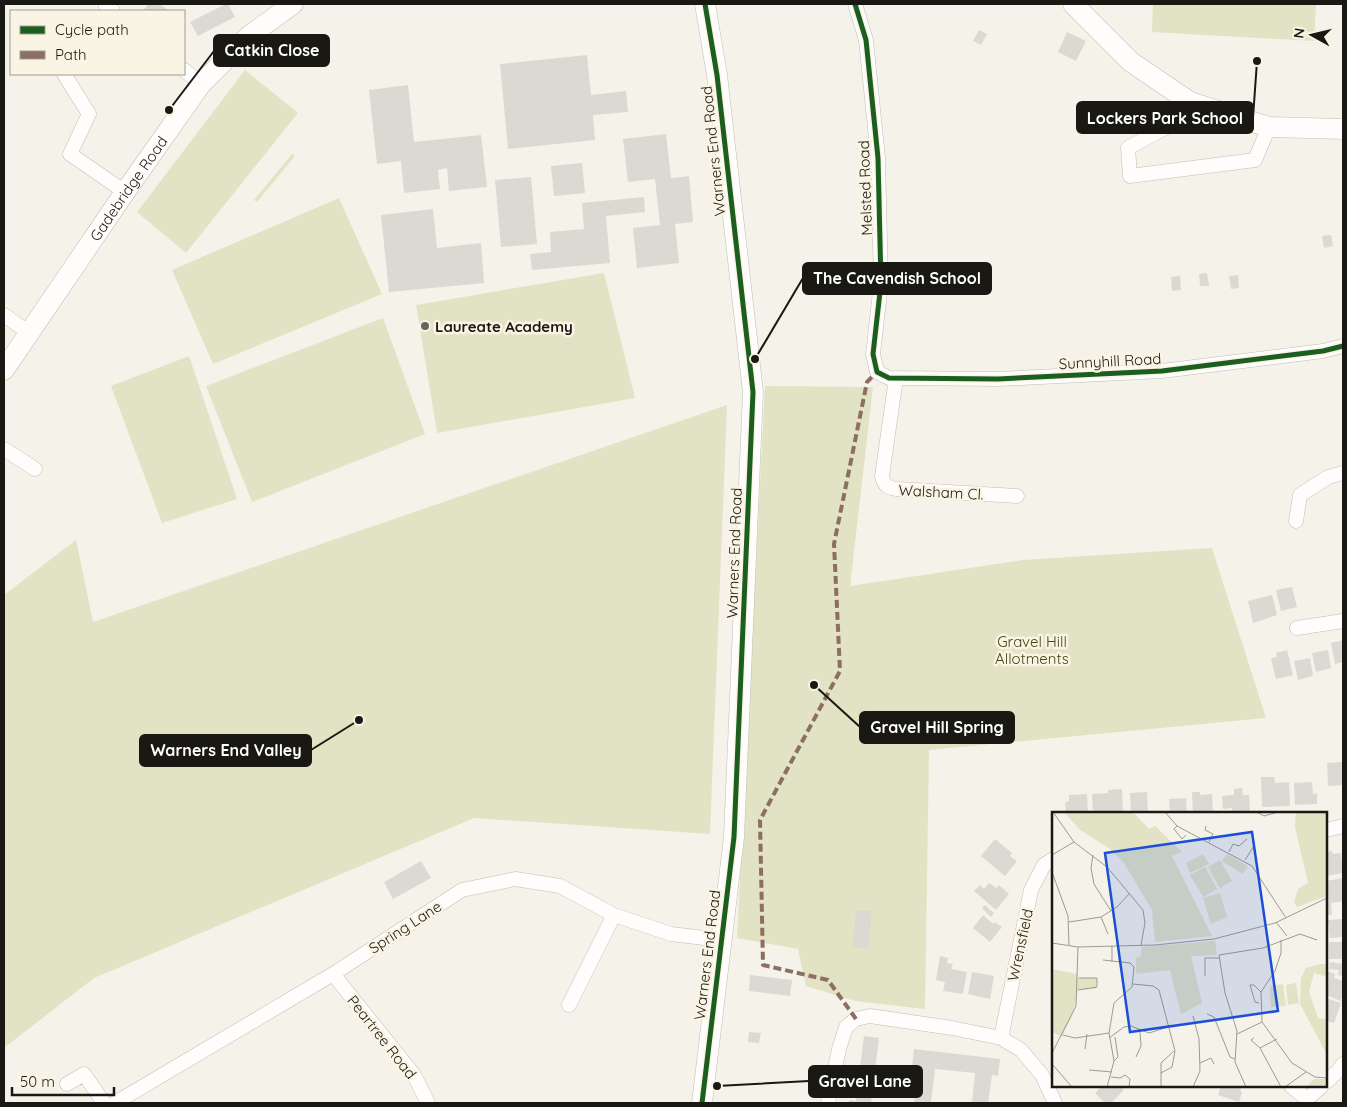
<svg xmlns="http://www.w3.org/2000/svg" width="1347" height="1107" viewBox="0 0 1347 1107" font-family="Quicksand,sans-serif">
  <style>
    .green { fill: #e2e3c4 }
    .building { fill: #dbd9d2 }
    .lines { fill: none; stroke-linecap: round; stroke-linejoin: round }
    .street-casing { stroke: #bfbdb5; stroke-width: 15 }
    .secondary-casing { stroke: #bfbdb5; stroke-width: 21 }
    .street { stroke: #fefdfc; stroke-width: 14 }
    .secondary { stroke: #fefdfc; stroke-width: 20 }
    .quiet { stroke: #8d6e63; stroke-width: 4; stroke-dasharray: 8 4; stroke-linecap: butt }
    .cycleway-casing { stroke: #faf4e4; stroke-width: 8 }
    .cycleway { stroke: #1b5e20; stroke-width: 5 }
    .poi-dot { fill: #67645e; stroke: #faf4e4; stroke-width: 2 }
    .labels { text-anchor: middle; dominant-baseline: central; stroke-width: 5; stroke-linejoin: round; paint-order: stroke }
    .street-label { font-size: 15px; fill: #1a1813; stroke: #faf4e4 }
    .poi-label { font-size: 15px; font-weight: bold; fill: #1a1813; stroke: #faf4e4; text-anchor: start }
    .park-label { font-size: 15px; fill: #454715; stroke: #faf4e4 }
    .inset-road { fill: none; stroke: #9d9b93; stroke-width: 1 }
    .view { fill: #1d4ed8; fill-opacity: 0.15; stroke: #1d4ed8; stroke-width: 2.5 }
    .inset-edge { fill: none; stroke: #1a1813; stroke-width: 2.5 }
    .leader { fill: none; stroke: #1a1813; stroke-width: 2 }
    .callout-dot { fill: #1a1813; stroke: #faf4e4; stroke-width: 2 }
    .callout { fill: #1a1813; stroke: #1a1813; stroke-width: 2 }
    .callout-label { font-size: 16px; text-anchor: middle; font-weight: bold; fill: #fff }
  </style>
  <rect width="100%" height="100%" fill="#f5f2e9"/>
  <!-- green -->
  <path class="green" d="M1153,4h163l-2,37 -162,-9z
    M245,70l53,43 -112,140 -49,-41z
    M292,154l3,2 -38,46 -3,-2z
    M339,198l43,96 -169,70 -41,-94z
    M604,273l31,125 -198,35 -21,-128z
    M383,318l42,116 -173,68 -46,-116z
    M189,356l48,143 -75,24 -51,-137z
    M765,386l108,1 -23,199 173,-26 189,-12 54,170 -337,32 -4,259 -70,-8 -49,-15 -8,-37 -61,-11z
    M727,405l-17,429 -236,-16 -380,160 -90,70v-453l72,-55 17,82z"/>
  <!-- building -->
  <path class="building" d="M148,4h11l11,7h-27z
    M226,4h2l7,13 -37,19 -8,-14z
    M979,30l8,4 -6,11 -8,-4z
    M1067,32l19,9 -10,20 -18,-9z
    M587,55l4,40 35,-4 2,21 -35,3 2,25 -87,9 -8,-85z
    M408,85l6,57 67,-7 6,52 -38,4 -2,-23 -9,2 2,19 -36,4 -3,-32 -24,3 -8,-74z
    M666,134l5,44 18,-2 4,46 -18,2 4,39 -42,5 -4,-40 27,-3 -5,-46 -27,3 -5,-43z
    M582,163l3,30 -31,3 -3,-30z
    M531,177l6,67 -36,3 -6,-67z
    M644,197l1,15 -39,4 4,47 -78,7 -2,-16 21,-2 -1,-20 34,-3 -2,-26z
    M433,209l4,39 44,-5 3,40 -95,9 -8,-77z
    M1331,235l2,11 -9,2 -2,-12z
    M1207,273l2,13h-9l-1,-12z
    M1238,275l1,13 -8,1 -2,-13z
    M1180,276l1,14 -9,1 -1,-14z
    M1292,587l5,20 -16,4 -5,-21z
    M1272,595l5,20 -24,8 -5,-22z
    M1343,640v22l-8,2 -4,-21z
    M1287,650l6,25 -17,4 -5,-21 6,-1 -1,-4z
    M1328,650l3,18 -15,4 -4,-19z
    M1310,658l3,18 -15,4 -4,-19z
    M1343,762v23l-15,1 -1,-23z
    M1261,777h13l1,6 14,-1 1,24 -28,1z
    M1312,782l1,12 4,-1v11l-22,1 -1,-22z
    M1242,788l1,7h6l1,18h-17l-1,-5 -9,1 -1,-13 12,-1v-6z
    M1122,789l1,24h-30l-1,-19 16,-1v-3z
    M1147,792l1,21h-17l-1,-20z
    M1192,792h8v3l12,-1 1,19h-20z
    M1087,794l1,19h-22l-1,-11 4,-1v-6z
    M1186,798l1,15h-17l-1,-14z
    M995,839l17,14 -2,3 7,5 -12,15 -24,-20z
    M1332,851l1,3 8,-1 2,20 -17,3v-24z
    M421,861l10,17 -38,21 -9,-17z
    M1343,878v23l-12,2 1,12h-6v-34z
    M989,883l7,5 3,-3 10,9 -13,16 -22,-19 6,-6 4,4z
    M985,905l9,8 -3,4 -9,-9z
    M856,910l16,1 -4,38 -15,-2z
    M983,915l10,9 2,-2 7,5 -12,15 -17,-14z
    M1343,919v18l-13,1 -2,-18z
    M1329,942h14v17h-14z
    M940,956l8,2 -1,5 6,1 -2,5 16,3 -4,22 -20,-3 2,-9 -9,-2z
    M1330,962l13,2v12l-5,-1 1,-5 -10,-1z
    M1327,971l8,3 -1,4 9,3v13l-2,7 -15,-6z
    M972,972l22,4 -4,23 -22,-5z
    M750,975l42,5 -2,16 -41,-5z
    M1326,998l15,5 -7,20 -8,-2z
    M749,1032l12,1 -2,10 -11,-1z
    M864,1036l15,2 -8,65h-22v-3l7,1z
    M914,1049l86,10 -2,17 -6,-1 -4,28h-16l3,-30 -40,-4 -4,34h-17l5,-36 -7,-1z
    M1102,1086h18l4,4 -13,13h-6l-10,-10z
    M1221,1086h21l-2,5 2,1 -3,10 -21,-7z"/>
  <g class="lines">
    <!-- street casing -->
    <g class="street-casing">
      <path id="street" d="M855,4l11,36 12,118 3,125 -8,71 4,18 12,6 109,1 164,-8 161,-20 20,-5
        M106,6l7,5
        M184,70l17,14
        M64,74l25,40 -19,40 55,38
        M1190,102l-25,26 -37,20 2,28 125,-16 14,-33
        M4,315l25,18
        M896,378l-14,98c2,9 5,12 15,13l120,7
        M4,449l31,20
        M1296,521l4,-26 28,-18 15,-4
        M1297,628l46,-7
        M1326,830l17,-4
        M333,974l81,101 14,28
        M569,1005l45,-90
        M1001,1038l30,-148 13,-25 9,-6
        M1326,1082l12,-11 5,-7
        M67,1084l17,-10 20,29
        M1291,1086l16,13
        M115,1103l218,-129 129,-84 53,-11 45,7 54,29 57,19 50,6
        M828,1103l11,-54 7,-22 10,-8 14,-3 82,12 49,10 20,12 21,25 13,28
        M1307,1103v-4l15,-13"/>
    </g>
    <!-- secondary casing -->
    <g class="secondary-casing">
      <g id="secondary">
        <path d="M1073,4l58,58 59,40 79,25 74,2"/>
        <path id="s1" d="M4,370l121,-178 76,-108 48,-48 44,-32"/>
        <path d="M702,1103l32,-266 19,-445 -36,-317 -12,-71"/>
      </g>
    </g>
    <!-- street -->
    <use href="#street" class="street"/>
    <!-- secondary -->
    <use href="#secondary" class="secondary"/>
    <!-- quiet -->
    <path class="quiet" d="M856,1019l-28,-39 -65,-15 -3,-145 80,-149 -6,-127 33,-162 10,-10"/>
    <!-- cycleway casing -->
    <g class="cycleway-casing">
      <path id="cycleway" d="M855,4l11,36 12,118 3,125 -8,71 4,18 12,6 109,1 164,-8 161,-20 20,-5
        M702,1103l32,-266 19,-445 -36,-317 -12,-71"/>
    </g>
    <!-- cycleway -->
    <use href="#cycleway" class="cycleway"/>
  </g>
  <!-- markers -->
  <circle class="poi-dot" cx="425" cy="326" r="5"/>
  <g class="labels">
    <!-- street labels -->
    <g class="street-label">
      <text transform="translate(713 151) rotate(-96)">Warners End Road</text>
      <text stroke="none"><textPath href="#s1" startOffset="220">Gadebridge Road</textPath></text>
      <text transform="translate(865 188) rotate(-92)">Melsted Road</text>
      <text transform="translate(1110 361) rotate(-3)">Sunnyhill Road</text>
      <text transform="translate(941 492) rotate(3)">Walsham Cl.</text>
      <text transform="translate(734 553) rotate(-88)">Warners End Road</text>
      <text transform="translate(405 927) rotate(-33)">Spring Lane</text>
      <text transform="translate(1020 945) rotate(-78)">Wrensfield</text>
      <text transform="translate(707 955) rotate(-83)">Warners End Road</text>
      <text transform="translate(382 1037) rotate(52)">Peartree Road</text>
    </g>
    <!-- poi labels -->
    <g class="poi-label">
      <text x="435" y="326">Laureate Academy</text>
    </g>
    <!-- park labels -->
    <g class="park-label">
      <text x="1032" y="641">Gravel Hill<tspan x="1032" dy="17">Allotments</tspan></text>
    </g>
  </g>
  <!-- overview -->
  <g transform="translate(1052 812)">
    <rect width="275" height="275" fill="#f5f2e9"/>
    <path d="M12,0h69l16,17 6,-3 27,26 -10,4 40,80 -57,6 -3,-32 -28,-47 -14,-14 -30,-19zM244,0h31v84l-30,11 -3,-5 4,-13 10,-6 -13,-56zM151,42l6,10 -19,9 -4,-10zM175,42l21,12 -5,8 -21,-13zM168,48l12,21 -12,7 -12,-21zM153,55l12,22 -14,8 -13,-22zM168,81l7,24 -16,7 -8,-26zM163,129l2,14 -26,1 11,47 -21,11 -11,-44 -34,4v-16l5,-2v-9zM268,152h7v13l-13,-4 -5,19 9,26 9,1v36l-27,-51 1,-26 5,-10zM0,157l25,5 2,4h18l-1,11 -18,1 -5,24 -11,23 -10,-5zM244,171l3,20 -11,2 -2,-20zM231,172l3,22 -15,1 -1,-21zM262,267h13v8h-21z" fill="#e2e3c4"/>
    <path class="inset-road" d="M1,0l21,30 33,25 36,43 2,13 -4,22M113,0l12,14 75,40 34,52M205,0l7,4 14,-4M125,14l-3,3 8,10 4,-4M154,14l-1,4 8,4 -4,8M177,40l4,-8 6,2 8,-7M0,43l22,-13M41,43l-2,13 3,16 17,27M193,48l9,-14M0,60l16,44 1,29M49,105l7,17M17,110l32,-5 16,-10 12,-13M224,110l11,14M229,128v13l-6,18 -14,21 1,30 30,41 23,14 12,1M0,131l26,4 77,-2 59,-6 61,-16 52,-25M60,134v16M51,148l27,3 4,4 -2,20 -18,16 -5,30 5,28 -7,26M153,164v-18h14M81,172l20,2 6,4 16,61 -3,16 -11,6M26,178l19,-3v-9h-18M207,191l-4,-1 -5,-17h4l7,7M155,202l7,3 16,40 5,2M141,204l6,23 1,32 -7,16M185,222l25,-12M11,223l12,3 34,-5M57,226l15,-11 7,-1 18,7 19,-6M202,226l-3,2 9,8 21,39M208,236l17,-9M33,237l2,-15M0,241l24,-47 2,-59M84,245l5,-11 -1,-14M62,249l4,-4 -3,-20M148,251l11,-5 3,6M0,252l20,23M37,258l23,2M59,265l9,1 5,-3 5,4 -1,8M109,275v-24l13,-12M194,275l-11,-25 2,-31 -12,-38 -6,-38 44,-7 37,-14 17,6M233,275l21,-15"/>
    <path class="view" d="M200,20l26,179 -148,21 -25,-179z"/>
    <rect width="275" height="275" class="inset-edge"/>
  </g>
  <!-- callouts -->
  <path class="leader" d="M169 110L214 51M1257 61L1253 118M755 359L803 278M814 685L860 727M359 720L311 750M717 1086L809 1081"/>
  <g class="callout-dot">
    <circle cx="169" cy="110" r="5"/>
    <circle cx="1257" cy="61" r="5"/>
    <circle cx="755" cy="359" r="5"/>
    <circle cx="814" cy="685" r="5"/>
    <circle cx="359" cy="720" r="5"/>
    <circle cx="717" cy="1086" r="5"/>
  </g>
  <g class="callout">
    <rect x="214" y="35" width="115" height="31" rx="5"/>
    <rect x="1077" y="102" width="176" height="31" rx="5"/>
    <rect x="803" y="263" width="188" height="31" rx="5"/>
    <rect x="860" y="712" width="154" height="31" rx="5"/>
    <rect x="140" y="735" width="171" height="31" rx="5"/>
    <rect x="809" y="1066" width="113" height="31" rx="5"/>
  </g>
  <g class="callout-label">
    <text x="272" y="56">Catkin Close</text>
    <text x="1165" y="124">Lockers Park School</text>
    <text x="897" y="284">The Cavendish School</text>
    <text x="937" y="733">Gravel Hill Spring</text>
    <text x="226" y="756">Warners End Valley</text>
    <text x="865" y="1087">Gravel Lane</text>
  </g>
  <!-- border -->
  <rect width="1347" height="1107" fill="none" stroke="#1a1813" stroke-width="10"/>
  <!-- legend -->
  <rect x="10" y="10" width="175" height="65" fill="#faf4e4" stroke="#a09c90"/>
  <rect x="20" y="26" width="25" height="8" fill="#1b5e20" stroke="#a09c90"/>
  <text x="55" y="35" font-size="15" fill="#1a1813">Cycle path</text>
  <rect x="20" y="51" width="25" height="8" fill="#8d6e63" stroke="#a09c90"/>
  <text x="55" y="60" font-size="15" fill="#1a1813">Path</text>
  <!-- north arrow -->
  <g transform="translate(1312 35) rotate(278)" stroke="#faf4e4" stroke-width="4" paint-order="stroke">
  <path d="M0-4L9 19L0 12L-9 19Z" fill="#1a1813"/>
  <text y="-8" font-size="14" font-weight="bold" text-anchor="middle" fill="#1a1813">N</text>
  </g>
  <!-- scale -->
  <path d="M12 1087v8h102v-8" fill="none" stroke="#1a1813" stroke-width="2.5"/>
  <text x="20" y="1087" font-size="15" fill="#1a1813" stroke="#faf4e4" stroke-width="4" paint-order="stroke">50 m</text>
</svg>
